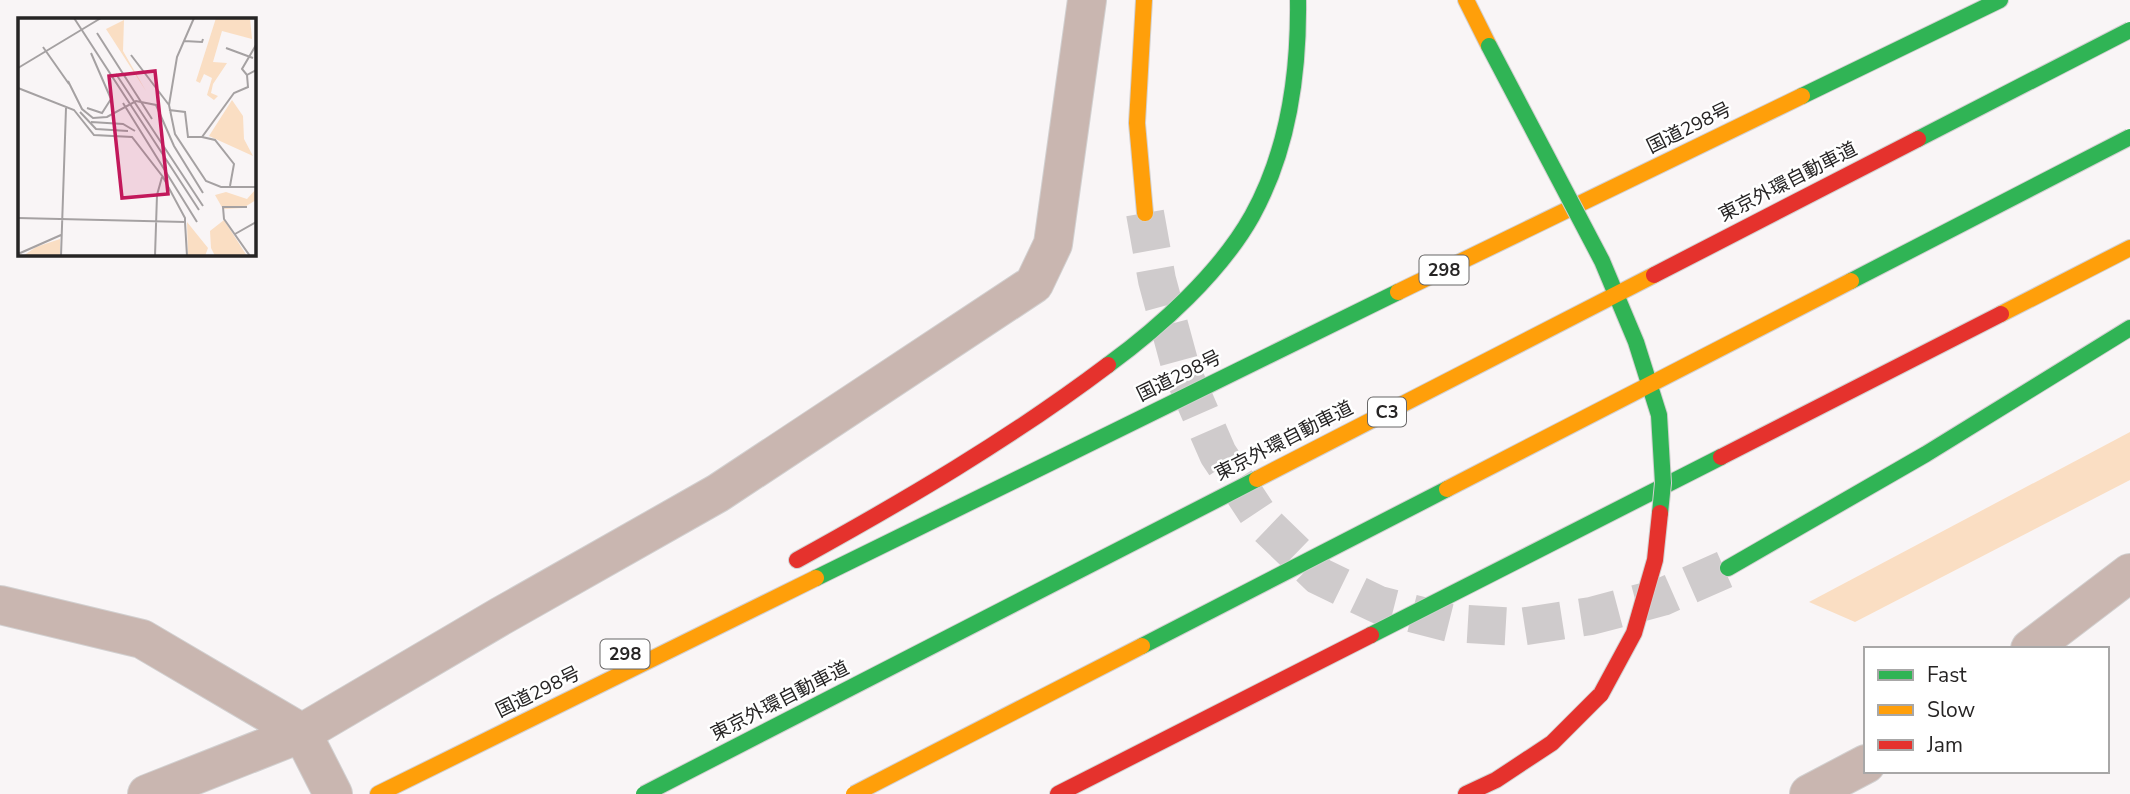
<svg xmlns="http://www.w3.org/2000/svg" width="2130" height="794" viewBox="0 0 2130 794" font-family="'Nunito Sans','Noto Sans JP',sans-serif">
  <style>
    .green { fill: #fadec3 }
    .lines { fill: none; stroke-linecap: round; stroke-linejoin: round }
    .highway-tunnel { stroke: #cfcbcc; stroke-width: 38; stroke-dasharray: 38 19; stroke-linecap: butt }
    .street-casing { stroke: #d2d0d0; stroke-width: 40 }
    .fast-casing { stroke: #d2d0d0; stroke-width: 18 }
    .slow-casing { stroke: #d2d0d0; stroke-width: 18 }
    .jam-casing { stroke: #d2d0d0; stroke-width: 18 }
    .street { stroke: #c9b6b0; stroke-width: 38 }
    .fast { stroke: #30b455; stroke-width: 16 }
    .slow { stroke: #ff9f0a; stroke-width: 16 }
    .jam { stroke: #e5322d; stroke-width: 16 }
    .fast-bridge-casing { stroke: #d2d0d0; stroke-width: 18; stroke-linecap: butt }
    .slow-bridge-casing { stroke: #d2d0d0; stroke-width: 18; stroke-linecap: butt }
    .jam-bridge-casing { stroke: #d2d0d0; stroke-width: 18; stroke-linecap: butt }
    .fast-bridge { stroke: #30b455; stroke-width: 16 }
    .slow-bridge { stroke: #ff9f0a; stroke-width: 16 }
    .jam-bridge { stroke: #e5322d; stroke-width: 16 }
    .labels { text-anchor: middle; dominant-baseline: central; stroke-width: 5; stroke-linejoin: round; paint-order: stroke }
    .shield { fill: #fff; stroke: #676666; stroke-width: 2 }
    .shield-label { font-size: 18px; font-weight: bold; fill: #262424 }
    .street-label { font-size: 19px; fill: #262424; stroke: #fff }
    .inset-road { fill: none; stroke: #a5a1a2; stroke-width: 2 }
    .view { fill: #c2185b; fill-opacity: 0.15; stroke: #c2185b; stroke-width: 3.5 }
    .inset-edge { fill: none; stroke: #262424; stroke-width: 3.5 }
  </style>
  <rect width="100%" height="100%" fill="#f9f5f6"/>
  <!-- green -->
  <path class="green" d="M2130,432v48l-275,142 -46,-20z"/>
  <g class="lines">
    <!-- highway-tunnel -->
    <path class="highway-tunnel" d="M1145,213l12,67 24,89 37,85 45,68 56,54 60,29 71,18 70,4 71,-11 71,-19 66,-29"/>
    <!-- street casing -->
    <g class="street-casing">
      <path id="street" d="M0,605l142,34 160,94 31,61
        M2030,649l100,-76
        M147,794l155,-61 199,-117 217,-123 316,-209 19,-40 34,-244
        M1809,794l57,-30"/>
    </g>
    <!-- fast casing -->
    <g class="fast-casing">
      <path id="fast" d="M1802,96l198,-96
        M1108,365c52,-38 112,-92 144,-149 36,-65 47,-142 46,-216
        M1728,568l198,-114 204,-126
        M816,578l582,-286
        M1371,635l350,-178"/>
    </g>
    <!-- slow casing -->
    <g class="slow-casing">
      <path id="slow" d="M1144,0l-7,123 8,90
        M1466,0l23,46
        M1398,292l404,-196
        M2001,314l129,-66
        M378,794l438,-216"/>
    </g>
    <!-- jam casing -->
    <g class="jam-casing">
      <path id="jam" d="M1721,457l280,-143
        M797,560c107,-59 213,-121 311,-195
        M1058,794l313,-159
        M1466,794l30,-14 56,-37 49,-49"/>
    </g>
    <!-- street -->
    <use href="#street" class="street"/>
    <!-- fast -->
    <use href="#fast" class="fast"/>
    <!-- slow -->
    <use href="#slow" class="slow"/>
    <!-- jam -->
    <use href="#jam" class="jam"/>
    <!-- fast-bridge casing -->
    <g class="fast-bridge-casing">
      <path id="fast-bridge" d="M1489,46l113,215 34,81 23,73 4,68 -3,30
        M1918,139l212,-109
        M1851,281l279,-144
        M1142,646l305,-157
        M644,794l613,-315"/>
    </g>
    <!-- slow-bridge casing -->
    <g class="slow-bridge-casing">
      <path id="slow-bridge" d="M1257,479l397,-204
        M1447,489l404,-208
        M854,794l288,-148"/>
    </g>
    <!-- jam-bridge casing -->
    <g class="jam-bridge-casing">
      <path id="jam-bridge" d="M1654,275l264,-136
        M1601,694l33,-61 21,-73 5,-47"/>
    </g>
    <!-- fast-bridge -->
    <use href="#fast-bridge" class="fast-bridge"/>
    <!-- slow-bridge -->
    <use href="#slow-bridge" class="slow-bridge"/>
    <!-- jam-bridge -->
    <use href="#jam-bridge" class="jam-bridge"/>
  </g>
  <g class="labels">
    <!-- shield labels -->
    <g class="shield">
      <rect x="1419.5" y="255.5" width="49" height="29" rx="5"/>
      <rect x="1368" y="397.5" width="38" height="29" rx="5"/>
      <rect x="600.5" y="639.5" width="49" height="29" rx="5"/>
    </g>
    <g class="shield-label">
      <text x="1444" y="270">298</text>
      <text x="1387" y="412">C3</text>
      <text x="625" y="654">298</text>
    </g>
    <!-- street labels -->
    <g class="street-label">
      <text transform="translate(1689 128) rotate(-26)">国道298号</text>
      <text transform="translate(1788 182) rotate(-27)">東京外環自動車道</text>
      <text transform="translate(1179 376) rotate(-26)">国道298号</text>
      <text transform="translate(1284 441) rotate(-27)">東京外環自動車道</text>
      <text transform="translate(538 692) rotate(-26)">国道298号</text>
      <text transform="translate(780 701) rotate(-27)">東京外環自動車道</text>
    </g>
  </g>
  <!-- overview -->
  <g transform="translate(18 18)">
    <rect width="238" height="238" fill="#f9f5f6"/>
    <path d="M198,0h34l2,21 -30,-8 -9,31 14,1 -14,21 -2,9 7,3 -4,4 -7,-5 5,-17 -8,-4 -4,9 -4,-2zM106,2l-1,31 23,40 -40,-62zM214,82l11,16 1,23 9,17 -44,-20zM238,171v11l-13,8 -20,1 -8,-14 11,-3 21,7zM206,202l23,36h-32l-4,-8 -1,-17zM169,204l21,26 -3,8h-17zM42,221v17h-37l13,-9z" fill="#fadec3"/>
    <path class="inset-road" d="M56,0l125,192M176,0l-17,39 -8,48 6,29 31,47 15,6h35M79,15l55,86M166,23l18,1 1,-3M25,29l26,37M208,30l27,10M113,37l38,50M0,50l83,-50M98,56l87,132M229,57l-5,-6 14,-24M50,63l14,28 11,9 14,-1 29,-16 20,4 18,41 29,47M0,70l56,22 20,25 38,2 31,40 22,41v4l-167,-4M105,85l74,119M69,90l15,5 9,-14 -20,-46M151,92l16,2 3,25h14l32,-44 14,-6 -1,-12 9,-5M62,94l16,17 32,2M73,104l32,2 12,7M184,119l13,3 19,24 -4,22M229,189h-24l1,12 26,37M167,204l2,34M217,216l21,-12M0,236l43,-19M43,238l5,-148M137,238l2,-61 5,-18"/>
    <path class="view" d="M137,53l13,123 -46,4 -13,-122z"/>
    <rect width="238" height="238" class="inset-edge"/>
  </g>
  <!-- legend -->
  <rect x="1864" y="647" width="245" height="126" fill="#ffffff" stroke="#a8a7a7" stroke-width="2"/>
  <rect x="1878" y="670" width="35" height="10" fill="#30b455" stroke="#a8a7a7" stroke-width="2"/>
  <text x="1927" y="682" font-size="21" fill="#262424">Fast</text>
  <rect x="1878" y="705" width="35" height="10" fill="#ff9f0a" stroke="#a8a7a7" stroke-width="2"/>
  <text x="1927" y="717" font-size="21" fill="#262424">Slow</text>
  <rect x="1878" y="740" width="35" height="10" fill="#e5322d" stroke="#a8a7a7" stroke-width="2"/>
  <text x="1927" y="752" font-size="21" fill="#262424">Jam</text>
</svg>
